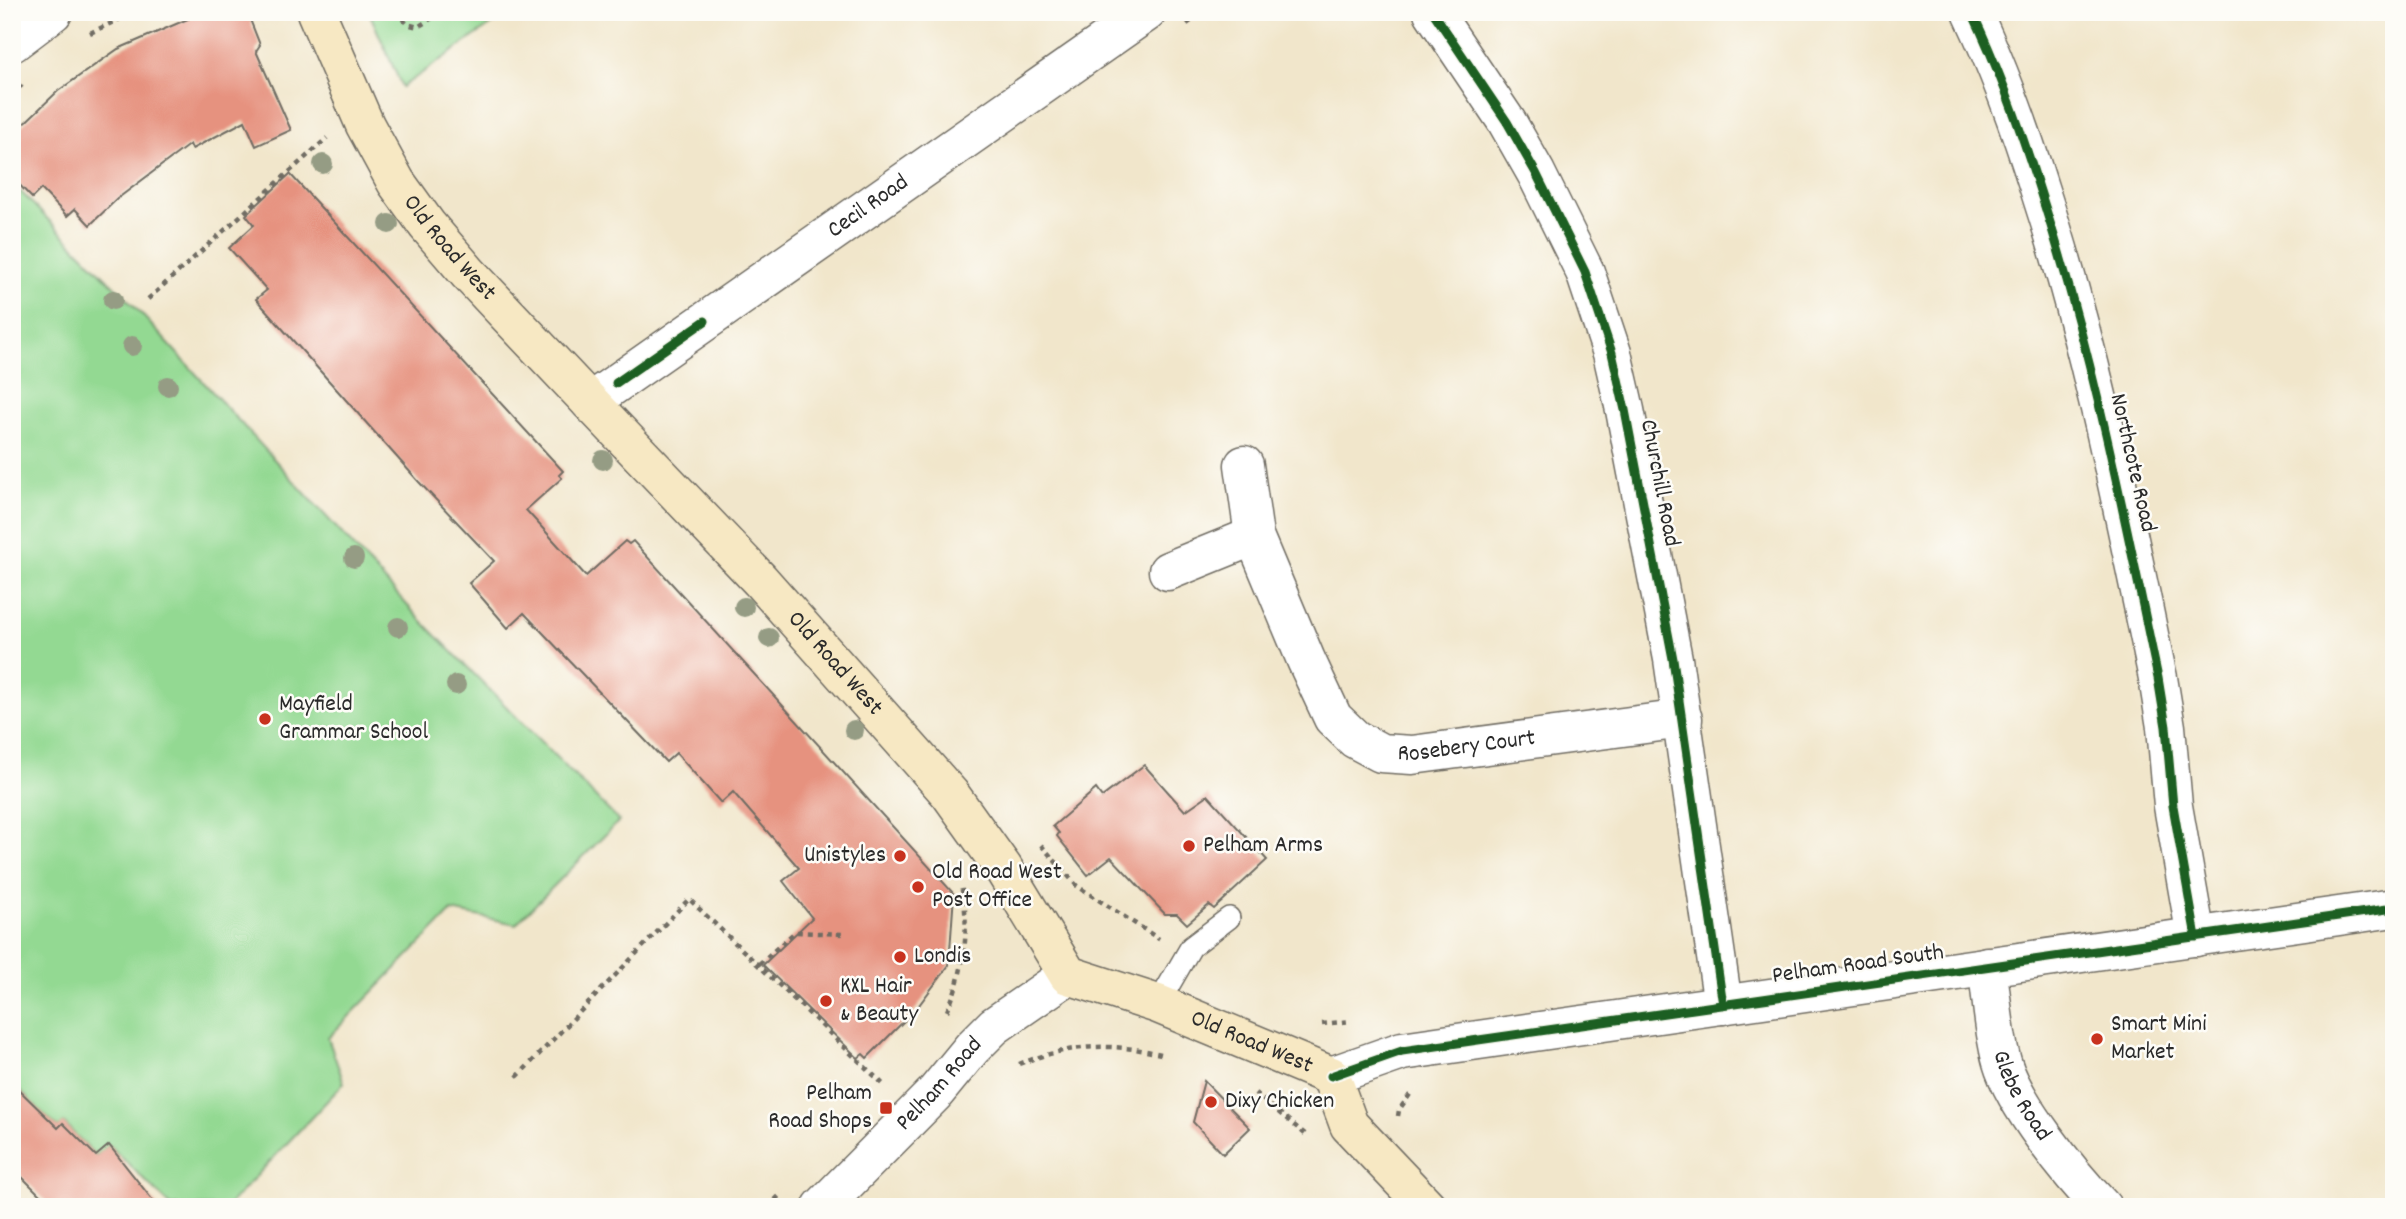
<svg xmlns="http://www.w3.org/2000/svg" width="2406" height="1219" viewBox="0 0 2406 1219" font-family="Dekko,sans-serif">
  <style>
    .green { fill: #93d992; stroke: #5f825e; stroke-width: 2 }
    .building { fill: #e6927f }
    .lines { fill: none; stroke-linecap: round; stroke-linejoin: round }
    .service-casing { stroke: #706c63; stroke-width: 24 }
    .minor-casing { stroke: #706c63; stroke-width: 41 }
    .tertiary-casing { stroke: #706c63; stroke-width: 41 }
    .secondary-casing { stroke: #706c63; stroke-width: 41 }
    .path { stroke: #706c63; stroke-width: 4.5; stroke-dasharray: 5 5; stroke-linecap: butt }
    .service { stroke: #fff; stroke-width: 21 }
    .minor { stroke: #fff; stroke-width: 38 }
    .tertiary { stroke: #fff; stroke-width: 38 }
    .secondary { stroke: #f7e8c3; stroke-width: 38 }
    .cycleway-casing { stroke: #fdfcf7; stroke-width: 13 }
    .cycleway { stroke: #1b5e20; stroke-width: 9 }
    .tree { fill: #959c84 }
    .poi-dot { fill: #c8321e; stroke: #fdfcf7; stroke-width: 2.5 }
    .labels { text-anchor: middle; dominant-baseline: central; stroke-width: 5; stroke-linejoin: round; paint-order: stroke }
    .street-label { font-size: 24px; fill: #2b2b2b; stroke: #fdfcf7 }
    .poi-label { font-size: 24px; fill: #2b2b2b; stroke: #fdfcf7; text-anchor: start }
  </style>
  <rect width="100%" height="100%" fill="#fdfcf7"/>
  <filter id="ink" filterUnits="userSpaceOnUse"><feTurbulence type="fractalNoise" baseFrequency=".0143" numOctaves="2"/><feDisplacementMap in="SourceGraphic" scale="14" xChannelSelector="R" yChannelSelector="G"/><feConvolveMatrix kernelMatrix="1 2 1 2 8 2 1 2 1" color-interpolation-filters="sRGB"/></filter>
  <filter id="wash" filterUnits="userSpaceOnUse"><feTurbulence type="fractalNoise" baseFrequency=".00686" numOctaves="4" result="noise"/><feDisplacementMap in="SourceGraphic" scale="28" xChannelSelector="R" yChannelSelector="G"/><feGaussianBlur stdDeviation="1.57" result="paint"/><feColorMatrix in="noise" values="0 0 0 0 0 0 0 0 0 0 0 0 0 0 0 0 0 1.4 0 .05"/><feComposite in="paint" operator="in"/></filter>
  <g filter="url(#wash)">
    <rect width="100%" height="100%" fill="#f1e6cb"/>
    <!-- green -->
    <path class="green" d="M369,12h140l-107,75z
      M12,183l122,123 284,311 201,204 -103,103 -64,-13 -124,127 16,45 -117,124 -56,-1 -62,-61 -13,11 -32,-33 -6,5 -46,-45z"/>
    <g id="blocks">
      <!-- building -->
      <path class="building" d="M204,12h43l13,33 -4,6 35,79 -35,16 -11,-25 -53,28 -2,-5 -73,55 -27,26 -15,-16 -8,7 -26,-27 -9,9 -20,-21v-42l46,-44 60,-42z
        M290,174l273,297 -4,4 3,3 -36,32 60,66 39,-35 4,3 4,-3 321,353 -5,71 -33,44 -49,49 -4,-4 -5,4 -95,-93 49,-47 -29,-37 16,-13 -66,-76 -12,11 -45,-50 -10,9 -142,-149 -16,15 -39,-45 25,-22 -75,-79 -163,-183 11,-9 -38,-42 25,-23 -8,-10z
        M1144,765l41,46 23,-16 59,65 -53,49 -5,-4 -22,19 -10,-10h-12l-54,-57 -23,18 -31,-39 2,-3 -6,-7 43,-37 6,8z
        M1204,1081l46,47 -27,26 -30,-32z
        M12,1083l46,45 5,-5 33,33 13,-11 49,62h-106l-40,-40z"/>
    </g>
  </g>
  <g filter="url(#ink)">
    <use href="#blocks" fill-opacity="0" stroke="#706c63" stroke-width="2"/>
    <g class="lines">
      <!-- service casing -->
      <g class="service-casing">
        <path id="service" d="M1158,1004l33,-57 38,-29"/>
      </g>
      <!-- minor casing -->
      <g class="minor-casing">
        <g id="minor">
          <path d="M1433,12l74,110 29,51 49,99 27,81 13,57 48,249 50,346"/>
          <path d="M1972,12c28,59 49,118 68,179 52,159 84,324 118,487l8,49 7,79 23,131"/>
          <path d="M12,43l41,-31"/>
          <path id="s1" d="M590,402l557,-390"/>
          <path id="s2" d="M1244,465l10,71 52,124 27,58 22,21 26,14 31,2 271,-36"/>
          <path d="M1168,571l86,-35"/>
          <path id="s3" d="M1987,966c5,31 6,65 15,96 12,42 68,112 100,145"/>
        </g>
      </g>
      <!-- tertiary casing -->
      <g class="tertiary-casing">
        <g id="tertiary">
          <path d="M1331,1076l71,-25 992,-143"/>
          <path id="s4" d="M822,1207l113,-114 37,-45 22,-22 74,-51"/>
        </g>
      </g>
      <!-- secondary casing -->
      <g class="secondary-casing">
        <g id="secondary">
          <path id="s5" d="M316,12l49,113 31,57 31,43 41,48 122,129 170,178 190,214 53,74 65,107 90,29 173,72 18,49 78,82"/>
        </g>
      </g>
      <!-- path -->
      <path class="path" d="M396,12l11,12 11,3 23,-15
        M1187,24l16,-12
        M90,33l45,-21
        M12,94l10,-9
        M148,299l179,-161
        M1041,845l36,41 82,53
        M759,964l36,-32 49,2
        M947,1011c17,-37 24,-85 14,-125
        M1322,1024l29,-3
        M1019,1064c50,-19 89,-22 142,-10
        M517,1077l172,-178 195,186
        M1255,1093l50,41
        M1398,1116l1,-6 12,-17
        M768,1207l14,-14"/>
      <!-- service -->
      <use href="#service" class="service"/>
      <!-- minor -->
      <use href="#minor" class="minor"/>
      <!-- tertiary -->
      <use href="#tertiary" class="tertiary"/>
      <!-- secondary -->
      <use href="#secondary" class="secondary"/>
      <!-- cycleway casing -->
      <g class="cycleway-casing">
        <path id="cycleway" d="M1433,12l74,110 29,51 49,99 27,81 13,57 48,249 50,346
          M1972,12c28,59 49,118 68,179 52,159 84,324 118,487l8,49 7,79 23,131
          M616,383l89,-62
          M1331,1076l71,-25 992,-143"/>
      </g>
      <!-- cycleway -->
      <use href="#cycleway" class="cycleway"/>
    </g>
    <!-- trees -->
    <g class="tree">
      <circle cx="323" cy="164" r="10"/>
      <circle cx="389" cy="224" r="10"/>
      <circle cx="113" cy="300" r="10"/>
      <circle cx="132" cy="346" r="10"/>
      <circle cx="168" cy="386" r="10"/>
      <circle cx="603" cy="460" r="10"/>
      <circle cx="354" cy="558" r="10"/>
      <circle cx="744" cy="607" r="10"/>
      <circle cx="398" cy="627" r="10"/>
      <circle cx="769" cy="638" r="10"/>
      <circle cx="456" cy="685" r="10"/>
      <circle cx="854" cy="730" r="10"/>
    </g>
  </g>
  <!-- markers -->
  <g class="poi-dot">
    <circle cx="265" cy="719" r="7"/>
    <circle cx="1189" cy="846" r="7"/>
    <circle cx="900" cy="856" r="7"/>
    <circle cx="918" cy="887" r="7"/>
    <circle cx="900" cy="957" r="7"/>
    <circle cx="826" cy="1001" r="7"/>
    <circle cx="2097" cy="1039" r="7"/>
    <circle cx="1211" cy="1102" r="7"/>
    <rect x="879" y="1101" width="14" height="14" rx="3.5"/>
  </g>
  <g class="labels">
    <!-- street labels -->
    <g class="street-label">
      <text stroke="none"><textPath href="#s1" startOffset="340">Cecil Road</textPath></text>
      <text stroke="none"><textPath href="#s5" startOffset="273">Old Road West</textPath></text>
      <text transform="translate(2132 463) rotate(77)">Northcote Road</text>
      <text transform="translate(1659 483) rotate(79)">Churchill Road</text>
      <text stroke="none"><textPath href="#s5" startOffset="840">Old Road West</textPath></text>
      <text stroke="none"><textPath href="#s2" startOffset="416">Rosebery Court</textPath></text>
      <text transform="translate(1858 965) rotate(-8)">Pelham Road South</text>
      <text stroke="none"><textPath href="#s5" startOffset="1426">Old Road West</textPath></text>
      <text stroke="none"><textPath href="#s4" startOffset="170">Pelham Road</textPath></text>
      <text stroke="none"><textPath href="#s3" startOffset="136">Glebe Road</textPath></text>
    </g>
    <!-- poi labels -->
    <g class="poi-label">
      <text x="279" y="705">Mayfield<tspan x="279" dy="28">Grammar School</tspan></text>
      <text x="1203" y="846">Pelham Arms</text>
      <text x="886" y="856" text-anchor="end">Unistyles</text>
      <text x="932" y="873">Old Road West<tspan x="932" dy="28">Post Office</tspan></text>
      <text x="914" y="957">Londis</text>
      <text x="840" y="987">KXL Hair<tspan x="840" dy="28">&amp; Beauty</tspan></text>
      <text x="2111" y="1025">Smart Mini<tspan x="2111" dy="28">Market</tspan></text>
      <text x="872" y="1094" text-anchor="end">Pelham<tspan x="872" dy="28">Road Shops</tspan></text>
      <text x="1225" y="1102">Dixy Chicken</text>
    </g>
  </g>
  <!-- margin -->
  <rect width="2406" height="1219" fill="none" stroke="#fdfcf7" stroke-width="42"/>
</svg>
